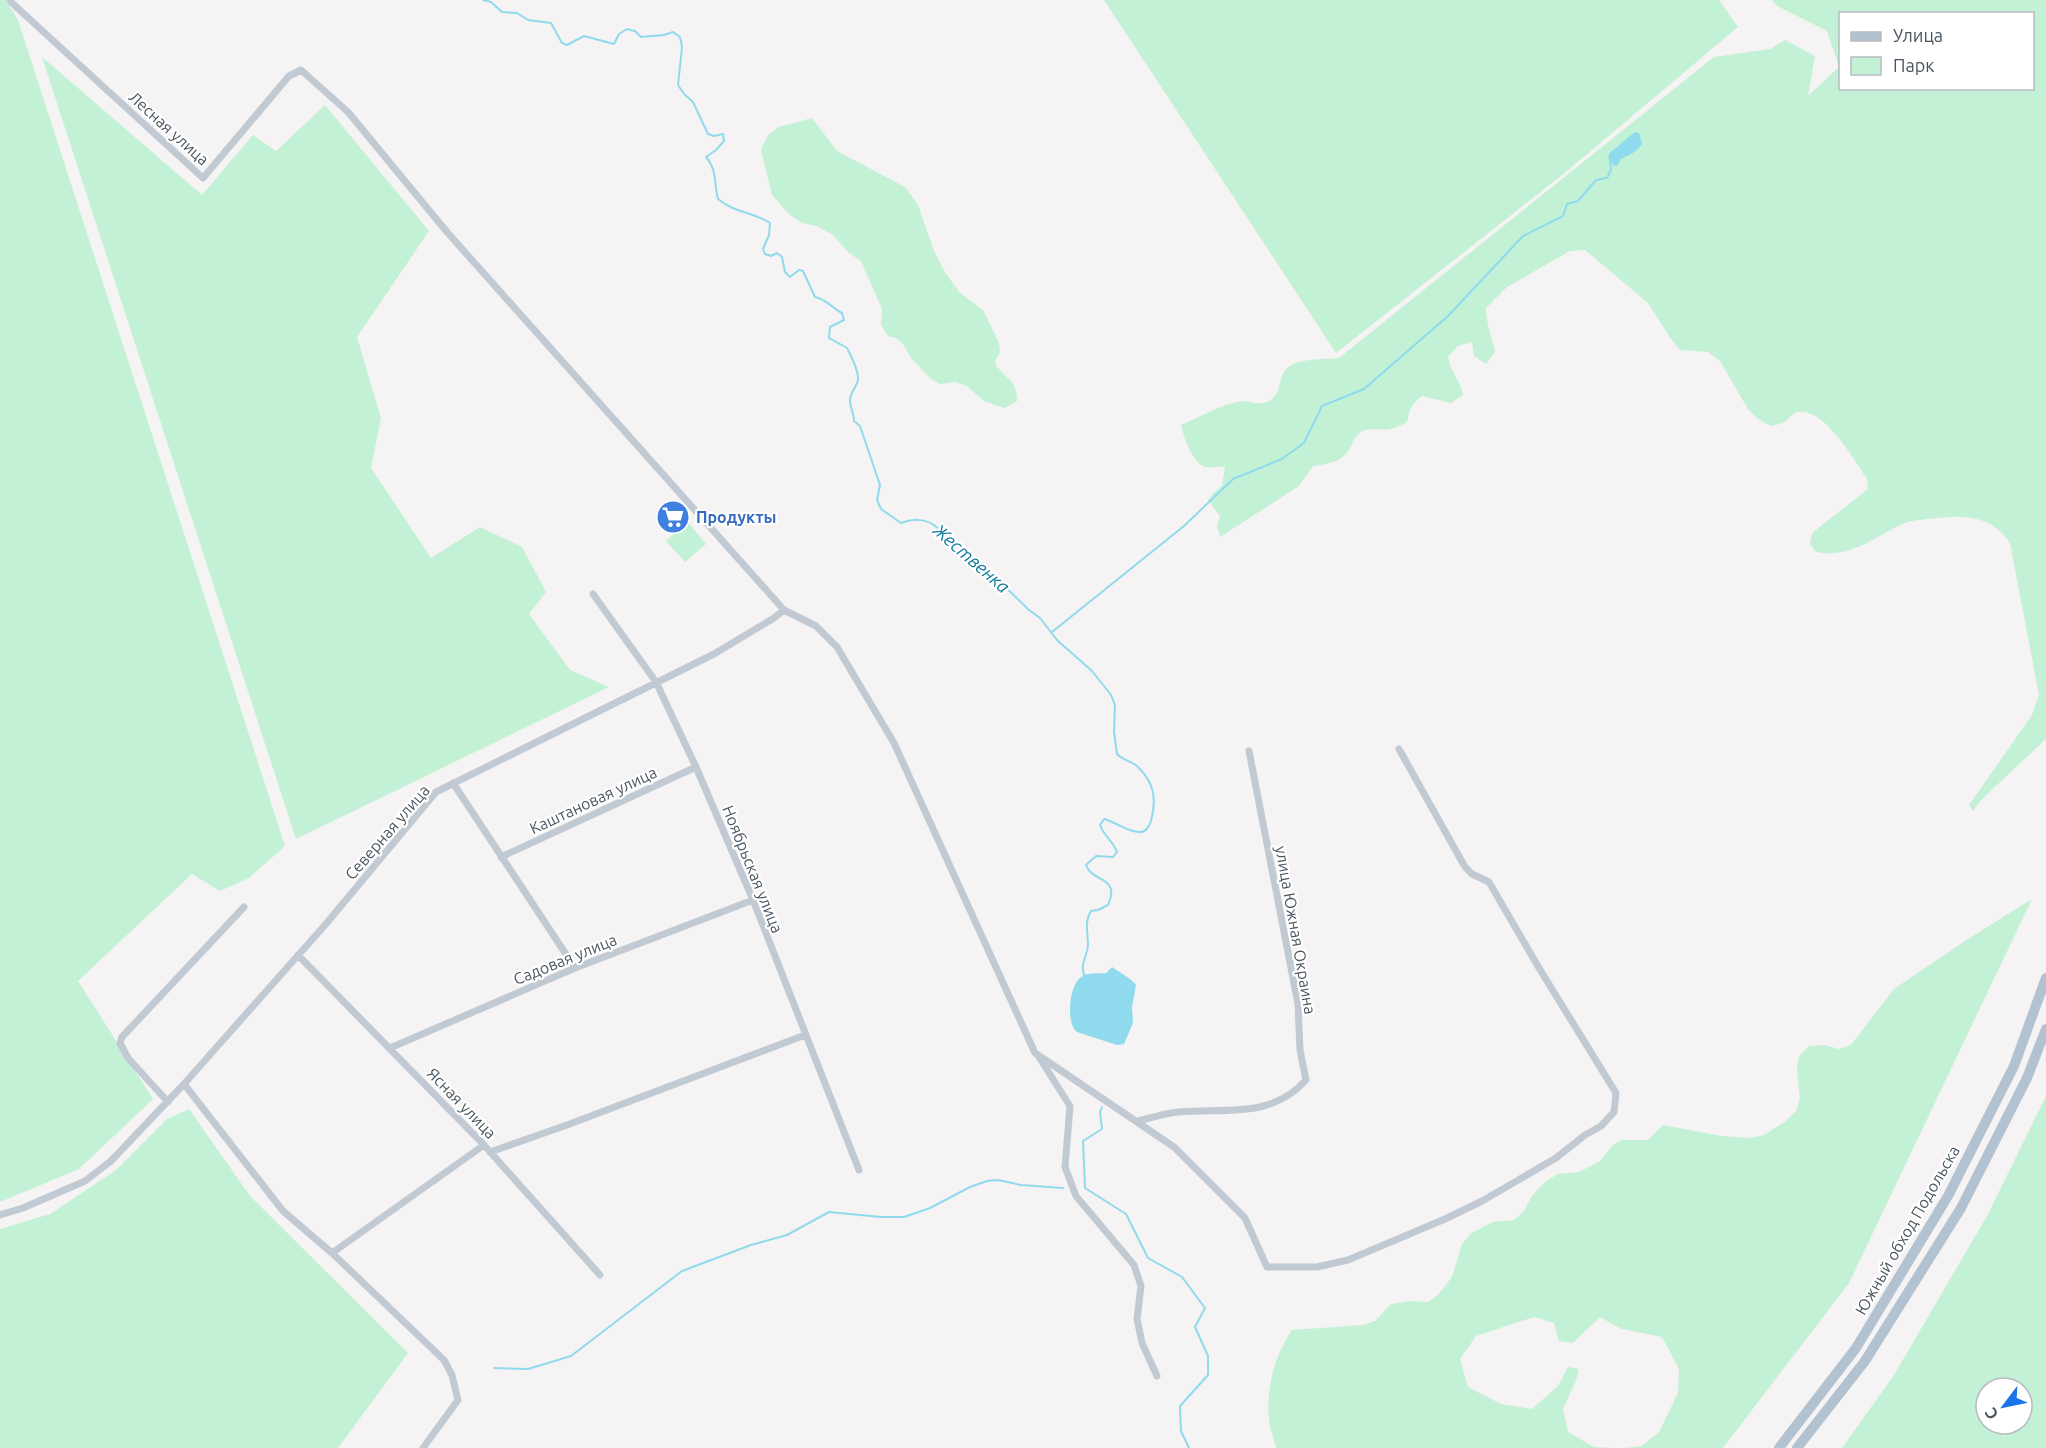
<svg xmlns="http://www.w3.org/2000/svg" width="2046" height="1448" viewBox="0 0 2046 1448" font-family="Ubuntu,sans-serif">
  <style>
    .green { fill: #c3f1d5; fill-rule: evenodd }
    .water { fill: #90daee }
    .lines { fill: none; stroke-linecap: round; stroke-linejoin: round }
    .stream { stroke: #90daee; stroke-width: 2 }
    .street { stroke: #c1cad2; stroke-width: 7 }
    .primary { stroke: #b3c2d1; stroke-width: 10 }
    .labels { text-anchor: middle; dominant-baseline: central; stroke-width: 4.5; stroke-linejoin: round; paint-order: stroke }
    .street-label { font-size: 16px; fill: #4a5661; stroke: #fff }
    .shop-label { font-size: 16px; font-weight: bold; fill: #366cbe; stroke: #fff; text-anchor: start }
    .water-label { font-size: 18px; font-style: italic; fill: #0c7c9b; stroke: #fff }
  </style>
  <rect width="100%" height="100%" fill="#f5f3f3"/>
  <!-- green -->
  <path class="green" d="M0,0h6l12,20 267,826 -36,32 -29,13 -28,-17 -114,107 75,118 -74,70 -79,33z
    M1104,0h615l19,27 -171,144 -231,182z
    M1772,0h274v739l-65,61 -8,11 -4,-6 63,-90 7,-20 -29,-152c-19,-30 -52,-28 -82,-24 -8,1 -16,1 -23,4 -30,13 -54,36 -89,29l-6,-8 2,-11 56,-44 -1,-10c-13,-19 -45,-76 -72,-66 -4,2 -7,7 -11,9 -3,2 -9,3 -13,4l-13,-7 -10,-10 -28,-48 -12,-9 -28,-2 -9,-11 -23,-36 -63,-53 -15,1 -63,36 -21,21c0,16 6,28 9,44l-9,12 -12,-8 -2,-14 -14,4 -10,11c3,15 12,23 15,38l-12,8 -29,-7c-10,8 -13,14 -15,26 -5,3 -11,6 -17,7 -10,2 -19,-2 -29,3 -10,7 -7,12 -13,19 -8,12 -22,13 -35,15l-14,20 -79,51 -3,-11 3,-10 -12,-16 6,-8 8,-6 3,-19c-6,-1 -15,1 -20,0 -13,-5 -21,-30 -24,-42 16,-7 40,-20 56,-23 11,-3 20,5 32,-1 15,-8 7,-29 24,-37 10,-5 34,-5 46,-6l375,-301 56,-8 15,-9 30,16 -7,40 31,-29 -12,-36 -50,-25zM1840,14h192v74h-192z
    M42,57l160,138 51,-60 23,16 49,-46 104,126 -72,106 24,81 -10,50 60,90 49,-31 42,20 24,45 -17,22 41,56 39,17 -313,152z
    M812,118l25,33 68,36 13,18 16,46 12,23 14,19 23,17 16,33 1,9 -5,10c8,18 22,14 22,39l-13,7 -20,-7 -17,-15 -11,-4 -16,2 -9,-5 -20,-21 -8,-14 -7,-6 -8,-2 -7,-11 1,-16 -21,-48 -13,-9 -15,-17 -16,-9 -15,-3 -12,-8 -18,-20 -11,-45 7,-15 11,-8z
    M688,522l18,22 -21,18 -19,-21z
    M2032,899l-183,384 -126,165h-98l17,-2 17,-14 19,-39 1,-24 -17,-32 -40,-8 -22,-12 -27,26 -14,-2 -5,-18 -20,-6 -58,19 -16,23 8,28 33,17 31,5 26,-23 10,-19 11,2 -3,11 -13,29 5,23 26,15 19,1h-337c-2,-9 -6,-18 -7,-28 -3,-31 5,-64 23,-90l71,-5 12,-4 16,-17 20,-3 17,1 10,-7 14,-18 10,-33 9,-11 22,-11 21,-2 10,-9 8,-15 13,-14 13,-8 21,-2 20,-10 14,-17 9,-5h26l15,-15 58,11 29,2 14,-3 22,-14 10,-10 4,-13 -3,-28 2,-14 10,-10 15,-1 15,4 12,-4 43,-56 74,-50z
    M2046,1096v352h-204l52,-73 93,-159zM1986,1388h36v36h-36z
    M189,1109l61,87 158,157 -70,95h-338v-219l50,-15 66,-44 51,-51z"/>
  <!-- water -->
  <path class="water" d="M1635,132l4,1 3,11c-6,8 -13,12 -22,15l-1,5 -5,2 -6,-8 2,-6c10,-5 15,-14 25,-20z
    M1112,967c7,5 20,12 24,18l-4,22 1,16 -9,21 -7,1 -40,-13c-11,-8 -8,-44 2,-53 8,-8 17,-5 27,-6z"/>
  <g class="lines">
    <!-- stream -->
    <path class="stream" d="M483,0l8,2 11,10 15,1 11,7 23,3 11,20 5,2 17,-9 30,8 5,-10 8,-5 8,2 6,6 23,-2 9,-3 7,5 2,10 -4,38 6,9 9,8 15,32 6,2 9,-2 1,7 -8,9 -10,7c11,12 8,27 12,42 17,14 35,13 52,24l-1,12 -6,14 2,5 6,2 6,-3 5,4 3,15 5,5 9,-7 4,1 12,26c11,2 17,11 27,16l2,7 -14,7 -1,11 18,10c4,8 12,22 11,32 -1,7 -9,13 -8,22 1,7 4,12 4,19l6,5 20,59 -3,15 4,9 20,14c12,-4 22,-5 33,2l58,49 37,36 11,8 17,22 35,31 19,24 4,10 -1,27 3,22c6,6 14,7 20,12 17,16 20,32 14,55 -2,5 -5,12 -12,11 -12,0 -23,-10 -35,-13l-4,6c3,10 13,16 17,27l-4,5 -17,-1 -10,9c6,18 35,11 22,40l-10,5 -7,1c-7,11 -3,21 -3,34 -1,14 -9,17 -3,33
      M1052,632l132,-106 49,-47 49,-20 22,-16 18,-37 42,-17 84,-73 75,-80 40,-20 4,-12 11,-3 18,-21 11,-2 4,-8 -1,-9
      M1102,1107l-2,5 2,17 -19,12 2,47 41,26 22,44 34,19 23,31 -10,19 13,29v19l-28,31 1,25 8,17
      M494,1368l34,1 43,-13 111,-85 69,-26 36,-10 42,-23 52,5h23l26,-9 40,-21 17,-6 11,-1 23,5 42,3"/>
    <!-- street -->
    <path class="street" d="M10,0l2,3 191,175 86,-102 12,-6 47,42 99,120 337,378 32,16 21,21 57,96 141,310 139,94 71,71 22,49h50l31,-7 97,-41 37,-18 74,-43 29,-23 16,-9 13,-14 2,-19 -77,-125 -50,-86 -17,-8 -7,-7 -66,-118
      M593,594l63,88 40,85 57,133 106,270
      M453,783l122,185
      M501,857l195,-90
      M298,955l186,190 116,130
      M390,1048l185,-80 178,-68
      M1039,1057l31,49 -5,61 11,29 58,69 7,21 -4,33 5,24 15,33
      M184,1084l99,127 49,42 112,107 8,15 6,25 -35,48
      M168,1102l-40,-44 -8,-15 2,-6 122,-130
      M1138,1121c13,-3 27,-8 41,-9 47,-4 92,7 127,-32l-6,-30 -2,-46 -49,-253
      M490,1152l77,-27 238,-90
      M0,1215l23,-7 62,-27 26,-20 73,-77 141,-159 111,-133 278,-138 60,-36 10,-8
      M332,1253l152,-108"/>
    <!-- primary -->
    <path class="primary" d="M1779,1448l77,-100 92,-152 66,-130 32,-88
      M1797,1448l68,-87 96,-153 66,-130 19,-49"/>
  </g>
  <!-- icons -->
  <defs>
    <g id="supermarket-disc" transform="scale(1.725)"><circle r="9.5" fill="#3f7fe0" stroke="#fff"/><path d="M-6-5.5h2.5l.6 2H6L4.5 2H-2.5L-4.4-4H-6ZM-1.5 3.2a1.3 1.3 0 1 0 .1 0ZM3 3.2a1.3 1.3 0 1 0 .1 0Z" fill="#fff"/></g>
  </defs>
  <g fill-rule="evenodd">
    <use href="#supermarket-disc" x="673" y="517"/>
  </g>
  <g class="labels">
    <!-- street labels -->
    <g class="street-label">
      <text transform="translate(169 128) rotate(42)">Лесная улица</text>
      <text transform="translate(593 800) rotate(-25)">Каштановая улица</text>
      <text transform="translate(387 832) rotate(-49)">Северная улица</text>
      <text transform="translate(753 869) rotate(68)">Ноябрьская улица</text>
      <text transform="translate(1296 930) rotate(80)">улица Южная Окраина</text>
      <text transform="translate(565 959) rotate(-22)">Садовая улица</text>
      <text transform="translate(462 1103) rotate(46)">Ясная улица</text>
      <text transform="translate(1907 1230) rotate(-60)">Южный обход Подольска</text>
    </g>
    <!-- shop labels -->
    <g class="shop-label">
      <text x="696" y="517">Продукты</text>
    </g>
    <!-- water labels -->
    <g class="water-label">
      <text transform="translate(972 558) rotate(41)">Жественка</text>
    </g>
  </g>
  <!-- legend -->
  <rect x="1839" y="12" width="195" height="78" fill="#ffffff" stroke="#b7bbc0" stroke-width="1.5"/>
  <rect x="1851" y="32" width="30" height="9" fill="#b3c2d1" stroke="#b7bbc0" stroke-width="1.5"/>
  <text x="1893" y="42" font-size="18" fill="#4a5661">Улица</text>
  <rect x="1851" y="57" width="30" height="18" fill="#c3f1d5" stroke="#b7bbc0" stroke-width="1.5"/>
  <text x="1893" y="72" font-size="18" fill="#4a5661">Парк</text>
  <!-- north arrow -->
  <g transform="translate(2004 1406) rotate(238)"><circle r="28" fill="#ffffff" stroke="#b7bbc0" stroke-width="1.5"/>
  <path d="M0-4.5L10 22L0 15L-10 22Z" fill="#1a73e8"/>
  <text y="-9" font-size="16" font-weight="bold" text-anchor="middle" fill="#4a5661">С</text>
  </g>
</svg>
